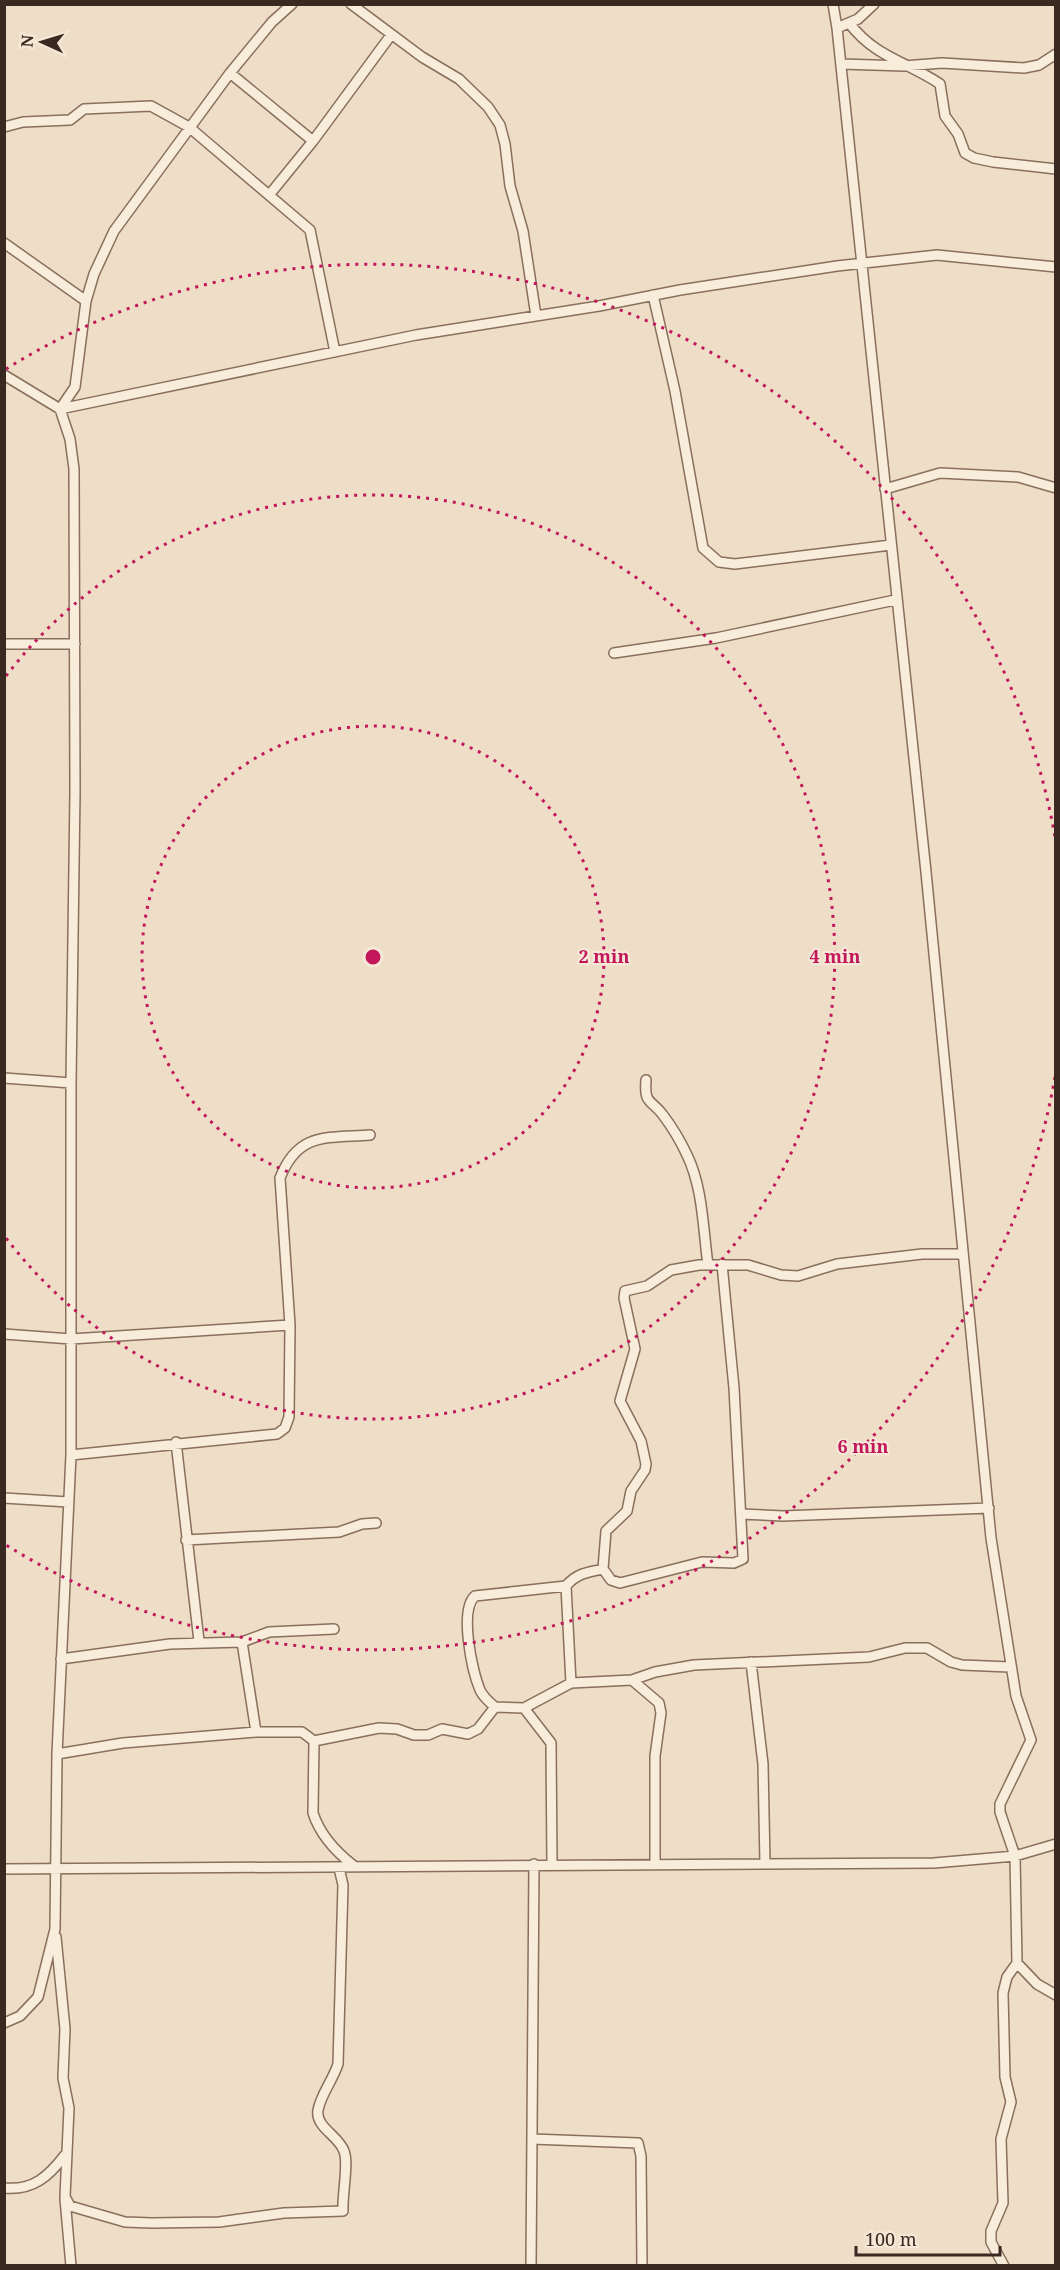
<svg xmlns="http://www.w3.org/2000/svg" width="1060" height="2270" viewBox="0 0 1060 2270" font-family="'Noto Serif',serif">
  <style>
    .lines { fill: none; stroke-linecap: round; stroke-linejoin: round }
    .minor-casing { stroke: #896f5c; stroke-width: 12 }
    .minor { stroke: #f8ecda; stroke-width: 9 }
    .ring { fill: none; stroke: #c2185b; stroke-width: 3; stroke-dasharray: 3 6 }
    .centre { fill: #c2185b; stroke: #f5e8d6; stroke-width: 3 }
    .ring-label { font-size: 18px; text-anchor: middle; font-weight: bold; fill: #c2185b; stroke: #f5e8d6; stroke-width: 4.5; stroke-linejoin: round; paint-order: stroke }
  </style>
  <rect width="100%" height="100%" fill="#eeddc7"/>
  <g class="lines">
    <!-- minor casing -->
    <g class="minor-casing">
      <path id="minor" d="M351,4l71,53 37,22 29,28 12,18 5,19 5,42 13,45 13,85
        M833,4l4,24 21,-9 16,-15
        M849,23c27,35 57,38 91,61l5,32 13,18 7,19 9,5 19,4 63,7
        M837,28l89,844 65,666 25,158 15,44 -31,64v8l15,44 2,107 20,21 19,11
        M842,64l62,2 38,-3 82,5 15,-3 17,-11
        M230,73l83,68
        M4,127l19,-5 47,-2 14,-11 67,-3 38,21 121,103 25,122
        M270,194l43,-53 78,-106
        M4,243l82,58
        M653,295l22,96 28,157 16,14 16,2 156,-19
        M4,375l56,34 10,30 4,30 1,323 -4,291
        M60,409l356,-74 183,-29 81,-16 157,-24 100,-11 119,12
        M60,409l15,-22 11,-86 8,-27 20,-43 116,-158 42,-51 20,-18
        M885,489l55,-16 78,4 38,11
        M4,644h71
        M614,653l102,-15 179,-38
        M4,1078l67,5v372l-14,299 -2,175 -17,68 -18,19 -16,7
        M646,1080c-2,25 5,19 17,35 9,12 18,27 24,40 16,33 16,74 21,110
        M4,1334l67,5 219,-14 -10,-147c18,-46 46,-40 90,-43
        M176,1442l23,199
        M71,1455l206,-21 8,-6 4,-11 1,-92
        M4,1498l64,4
        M741,1514l42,2 206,-8
        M186,1540l153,-8 23,-8 14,-1
        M603,1569l3,-38 21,-20 4,-20 14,-21 1,-6 -5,-23 -21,-40 15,-52 -11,-51 1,-7 22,-5 24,-16 28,-5h49l33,10 17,1 39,-12 85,-10h41
        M566,1586l5,97
        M242,1642l14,90
        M61,1659l109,-15 72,-2 27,-10 65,-3
        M751,1662l12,102 2,100
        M632,1680l27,23 2,10 -6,43v108
        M495,1707c-6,-5 -12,-10 -15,-17 -8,-19 -21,-80 -5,-94l91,-10c10,-12 21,-14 37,-17l8,11 9,3 82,-21 32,1 9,-4 -9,-171 -12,-124
        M524,1708l27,35 1,121
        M57,1754l66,-11 133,-11h46l12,9
        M354,1866c-18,-14 -34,-31 -41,-53l1,-72 65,-13 18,1 17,6h14l14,-6 26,5 10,-5 17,-22 29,1 47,-25 61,-3 23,-8 39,-7 175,-8 36,-9h22l24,14 11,3 48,2
        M4,1869l930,-6 81,-7 41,-12
        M56,1937l9,92 -2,49 6,30 -4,89 5,9 55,16 27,1 67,-1 65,-9 59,-2c-1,-17 6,-48 1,-60 -5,-15 -29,-24 -26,-41 3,-16 15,-30 20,-46l5,-179 -4,-17
        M532,2139l106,4 3,13 1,110
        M4,2188c29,3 45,-12 61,-33
        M65,2199l6,67
        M531,2266l3,-402
        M1004,2266l-13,-24v-11l12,-28 -2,-64 10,-37 -6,-25 -2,-84 4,-16 10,-14"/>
    </g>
    <!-- minor -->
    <use href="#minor" class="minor"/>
  </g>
  <!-- distance rings -->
  <g class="ring">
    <circle cx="373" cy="957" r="231"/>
    <path d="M6 676A462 462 0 1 1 6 1238"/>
    <path d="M1055 1077A693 693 0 0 1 6 1545M6 369A693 693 0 0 1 1055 837"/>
  </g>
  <circle cx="373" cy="957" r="9" class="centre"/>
  <g class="ring-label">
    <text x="604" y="963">2 min</text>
    <text x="835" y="963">4 min</text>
    <text x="863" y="1453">6 min</text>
  </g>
  <!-- border -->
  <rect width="1060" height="2270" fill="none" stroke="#392920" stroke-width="12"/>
  <!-- north arrow -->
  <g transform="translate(42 42) rotate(274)" stroke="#f5e8d6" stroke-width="4.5" paint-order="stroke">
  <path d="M0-4.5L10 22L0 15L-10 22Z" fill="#392920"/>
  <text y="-9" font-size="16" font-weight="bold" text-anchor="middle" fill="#392920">N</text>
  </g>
  <!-- scale -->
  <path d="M856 2246v9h144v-9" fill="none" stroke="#392920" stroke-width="3"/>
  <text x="865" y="2246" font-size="18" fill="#392920" stroke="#f5e8d6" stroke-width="4.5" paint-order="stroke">100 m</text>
</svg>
